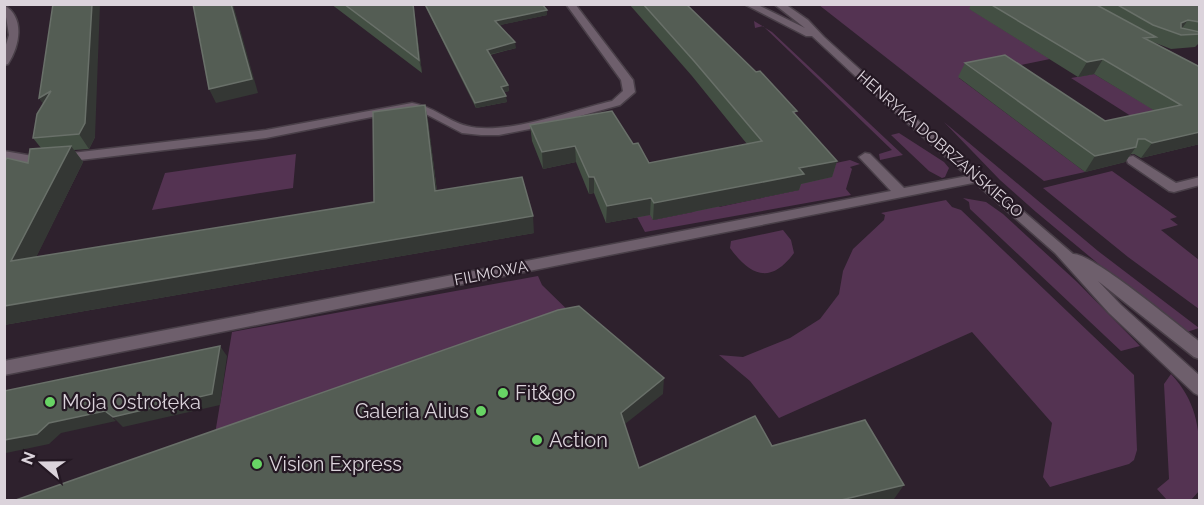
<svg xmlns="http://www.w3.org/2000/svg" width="1204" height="505" viewBox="0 0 1204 505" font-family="Raleway,sans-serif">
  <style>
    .green { fill: #543352 }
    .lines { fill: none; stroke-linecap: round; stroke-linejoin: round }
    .service-casing { stroke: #493f48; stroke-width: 3 }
    .minor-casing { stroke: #493f48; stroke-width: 3 }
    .tertiary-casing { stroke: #493f48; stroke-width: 3 }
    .service { fill: #6e5f6c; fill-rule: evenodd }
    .minor { fill: #6e5f6c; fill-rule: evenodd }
    .tertiary { fill: #6e5f6c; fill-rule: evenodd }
    .wall { fill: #434f43 }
    .shaded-wall { fill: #343734 }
    .building { fill: #545d54; stroke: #697069; stroke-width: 1.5 }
    .poi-dot { fill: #68d465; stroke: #241823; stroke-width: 2 }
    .labels { text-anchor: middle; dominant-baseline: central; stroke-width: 4.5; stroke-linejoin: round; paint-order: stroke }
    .street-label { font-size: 16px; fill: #dbd3db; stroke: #241823 }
    .near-poi-label { font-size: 20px; fill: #dbd3db; stroke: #241823; text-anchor: start }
  </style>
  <rect width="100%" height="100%" fill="#2e212d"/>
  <!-- green -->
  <path class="green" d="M986,4l-16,5 80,50 -91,19 126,94 -41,9 -225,-176z
    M754,21l18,11 131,123 -23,5 -1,-6 13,-4 -129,-124 -8,2z
    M1094,74l64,38 -24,6 -63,-40z
    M944,122l154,129 101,77 -12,4 -86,-66 -65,-54 -36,-32z
    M899,133l45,29 5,6 -4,9 -3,1 -13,-7 -38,-36z
    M296,154l-3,34 -141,22 13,-37z
    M850,160l10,4 -10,3 2,2 -6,20 5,6 -206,37 -8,-15 13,-3 3,6 40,-8 24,-10 2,5 80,-17 -4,-5 41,-22z
    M1112,171l65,46 -7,2 8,6 -17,5 38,30v49l-71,-52 -85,-69z
    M963,198l23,4 17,12 74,68 63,64 -19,5 -151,-142 -1,-7z
    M946,200l6,7 9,3 173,165 3,75 -3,10 -5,4 -79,23 -7,-10 9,-54 -80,-91 -193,86 -29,-37 -31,-26 24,2 47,-19 30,-19 19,-25 4,-23 10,-22 31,-29 1,-5 -4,-2z
    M783,230l8,10 3,13c-23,31 -43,24 -64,-5l1,-7z
    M538,276l4,9 38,37 -365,112 17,-102z
    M1171,374c33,35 29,72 28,117l-8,9h-24l-10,-11 12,-10 -5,-95z"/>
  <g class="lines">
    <!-- service casing -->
    <g class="service-casing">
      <path id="service" d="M865,153l5,1 34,34 74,-14 7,4 -7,4 -974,193v-14l887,-170 -32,-34z"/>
    </g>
    <!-- minor casing -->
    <g class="minor-casing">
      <path id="minor" d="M566,4h9l58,76 2,12 -15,13 -80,22 -41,8h-18l-19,-2 -40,-21 -10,-3 -146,29 -211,25 -22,1 -29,-5v-8l29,5 22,-1 211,-25 146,-27c21,3 35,18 55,23 38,10 106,-16 145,-25l11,-10 -2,-11z
        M4,5c22,13 15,42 4,59l-4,1v-14l5,-16z
        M1133,156l43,27 24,-6v8l-26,7 -5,-1 -41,-28 -1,-3 1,-3z"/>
    </g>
    <!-- tertiary casing -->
    <g class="tertiary-casing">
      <path id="tertiary" d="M744,4h12l49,24 -31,-24h11l23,16 16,17 63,57 186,160c18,-2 107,73 127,88v17l-6,-2 -96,-76 23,24 79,71v20l-6,-3 -85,-80 -54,-60 -176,-155 -67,-62h-6z"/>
    </g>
    <!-- service -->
    <use href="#service" class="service"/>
    <!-- minor -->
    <use href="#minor" class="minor"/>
    <!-- tertiary -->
    <use href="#tertiary" class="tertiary"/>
  </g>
  <!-- wall -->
  <path class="wall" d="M331,4h82l9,69z
    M424,4h118l5,6v5l-47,10 16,23 -26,7 18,30 1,6 -5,1 3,10 -31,6z
    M629,4h57l110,111 41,46 -5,16 -31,7 -2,6 -146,30 -3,-5 -44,8 -12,-30 -5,1 -13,-32 -33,7 -11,-28 -2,-16 103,19 16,19 98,-19 -55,-68z
    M971,4h229v38l-5,5 -24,2 -18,-7 47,25v77l-59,14 -7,-4h-3l-6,8 -40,10 -127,-95 7,-14 140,58 50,-10 -61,-37 -16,3 -109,-68z
    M39,98l56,39 -6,12 -15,1 9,12 -47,95 338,-55 54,-81 9,70 97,42 -530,92v-163l24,1 13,-15 -8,-10 10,-35z"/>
  <!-- shaded-wall -->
  <path class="shaded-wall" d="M92,4h8l-5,133 -6,12 -10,-15z
    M231,4h2l25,89 -42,10 -7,-14z
    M413,4l1,4 8,65 -3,-13z
    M547,10v5l-51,11 -1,-5z
    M1188,20l-10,14 3,-11z
    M515,42l1,6 -29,7v-5z
    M1103,59l-9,15 -16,3 9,-15z
    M508,85l1,6 -7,2 -1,-6z
    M51,91l-2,21 -10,-14z
    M506,96l1,6 -31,6 -1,-5z
    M425,105l3,16 11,87 -4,-17z
    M1200,132v12l-59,14 11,-15z
    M71,146l12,16 -57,116 -15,-17z
    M575,146l1,16 -33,7 -1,-17z
    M1136,147l-11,15 -40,10 10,-16z
    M837,161l-5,16 -31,7 -2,6 -146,30 1,-17 145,-35z
    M589,177h5v16l-5,1z
    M651,198l-1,17 -44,8 1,-17z
    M533,216l1,17 -530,92v-19z
    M220,346l7,10 -7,49 -97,22 -10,-10z
    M664,378l-1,16 -43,34 1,-15z
    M105,411l11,10 -55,12 -12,11 -43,9 -2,5v-18l45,-17z
    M904,485l-10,14 -7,2h-50z"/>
  <!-- building -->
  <path class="building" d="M53,4h39l-7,119 -6,11 -46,4 4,-24 14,-23 -12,7z
    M193,4h38l21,75 -43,10z
    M344,4h69l6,56z
    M425,4h117l5,6 -52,11 20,21 -28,8 21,35 -7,2 5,9 -31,7z
    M643,4h43l70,68 4,-1 37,40 -4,1 44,49 -38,7 5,6 -150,29 -3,-5 -44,8 -13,-29h-5l-14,-31 -33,6 -12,-27 82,-14 21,33 5,-1 11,20 113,-22 -68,-80z
    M990,4h105l61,33 -12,1 56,29v65l-48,11 -7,-4h-7l-2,8 -41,9 -130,-93 40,-8 100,66 76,-16 -78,-46 -16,3z
    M1116,4h84v18l-12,-2 -7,3v5l19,4v2l-19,1 -28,-10z
    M425,105l10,86 87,-14 11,39 -529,90v-144l3,-4 21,5 2,-14 41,-3 -60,115 363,-59 -1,-90z
    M579,306l85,72 -43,35 18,55 116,-52 17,30 93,-26 39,65 -67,16h-824l545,-191z
    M220,346l-8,48 -99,23 -8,-6 -56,12 -12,11 -33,6v-49z"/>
  <!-- markers -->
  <g class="poi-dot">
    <circle cx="503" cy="393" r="6"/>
    <circle cx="50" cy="402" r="6"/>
    <circle cx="481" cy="411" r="6"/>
    <circle cx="537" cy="440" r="6"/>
    <circle cx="257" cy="464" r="6"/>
  </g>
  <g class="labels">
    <!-- street labels -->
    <g class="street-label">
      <text transform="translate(940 144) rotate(41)">HENRYKA DOBRZAŃSKIEGO</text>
      <text transform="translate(491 273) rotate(-11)">FILMOWA</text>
    </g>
    <!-- near-poi labels -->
    <g class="near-poi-label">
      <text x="515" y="393">Fit&amp;go</text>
      <text x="62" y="402">Moja Ostrołęka</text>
      <text x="469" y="411" text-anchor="end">Galeria Alius</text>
      <text x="549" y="440">Action</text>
      <text x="269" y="464">Vision Express</text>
    </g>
  </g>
  <!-- border -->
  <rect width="1204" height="505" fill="none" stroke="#dbd3db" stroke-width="12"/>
  <!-- north arrow -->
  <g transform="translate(42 463) rotate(290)" stroke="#241823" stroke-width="4.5" paint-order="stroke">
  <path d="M0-4.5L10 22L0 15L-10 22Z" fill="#dbd3db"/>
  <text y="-9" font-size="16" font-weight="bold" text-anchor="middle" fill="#dbd3db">N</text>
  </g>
</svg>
